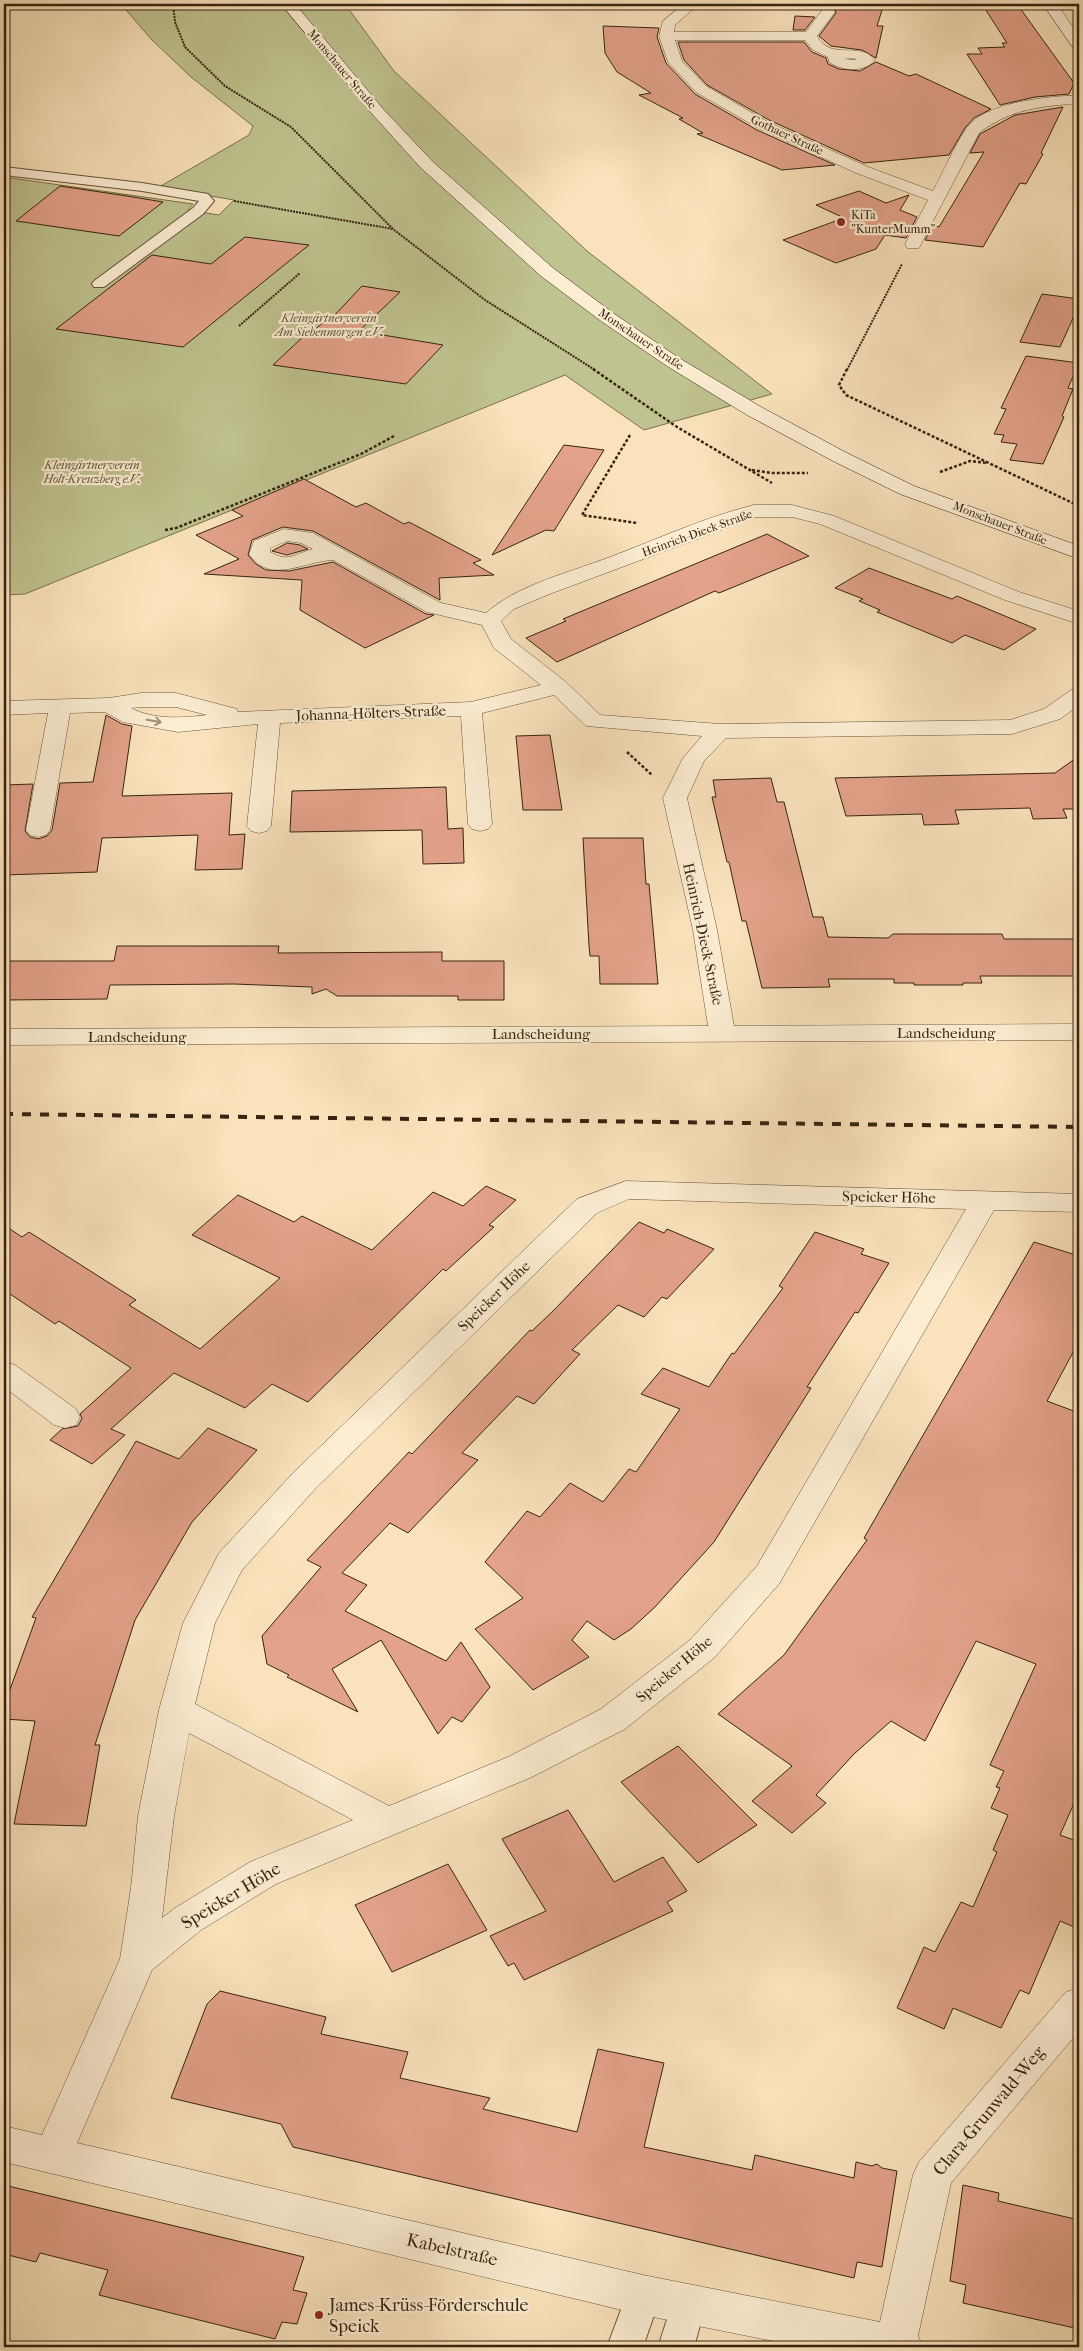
<svg xmlns="http://www.w3.org/2000/svg" width="1083" height="2351" viewBox="0 0 1083 2351" font-family="'IM FELL French Canon',serif">
  <style>
    .green { fill: #bfc38f; stroke: #7a7350 }
    .building { fill: #e3a28a; stroke: #362311 }
    .lines { fill: none; stroke-linecap: round; stroke-linejoin: round }
    .service-casing { stroke: #67533c; stroke-width: 2 }
    .minor-casing { stroke: #67533c; stroke-width: 1 }
    .secondary-casing { stroke: #362311; stroke-width: 1 }
    .path-far1 { stroke: #362311; stroke-width: 2; stroke-dasharray: 2 1; stroke-linecap: butt }
    .path { stroke: #362311; stroke-width: 2.5; stroke-dasharray: 3 2; stroke-linecap: butt }
    .service { fill: #fcedd3; fill-rule: evenodd }
    .minor { fill: #fcedd3; fill-rule: evenodd }
    .secondary { fill: #fcedd3; fill-rule: evenodd }
    .rail { stroke: #362311; stroke-width: 4; stroke-dasharray: 9 9; stroke-linecap: butt }
    .oneway { stroke: #a3927c }
    .poi-dot { fill: #8f2418; stroke: #fcedd3; stroke-width: 2 }
    .labels { text-anchor: middle; dominant-baseline: central; stroke-width: 4.5; stroke-linejoin: round; paint-order: stroke }
    .far-street-label { font-size: 12px; fill: #362311; stroke: #fcedd3 }
    .far-poi-label { font-size: 12px; fill: #362311; stroke: #fcedd3; text-anchor: start }
    .far-park-label { font-size: 12px; font-style: italic; fill: #5f5337; stroke: #fcedd3 }
    .street-label { font-size: 15px; fill: #362311; stroke: #fcedd3 }
    .near-street-label { font-size: 18px; fill: #362311; stroke: #fcedd3 }
    .near-poi-label { font-size: 18px; fill: #362311; stroke: #fcedd3; text-anchor: start }
  </style>
  <rect width="100%" height="100%" fill="#fae3bc"/>
  <filter id="stains"><feTurbulence type="fractalNoise" baseFrequency=".004" numOctaves="4"/><feColorMatrix values="0 0 0 0 .2 0 0 0 0 .09 0 0 0 0 .02 0 0 0 .5 -.17"/></filter>
  <radialGradient id="worn" r=".72"><stop offset=".6" stop-color="#630" stop-opacity="0"/><stop offset="1" stop-color="#630" stop-opacity=".3"/></radialGradient>
  <!-- green -->
  <path class="green" d="M121,4h224l49,67 193,180 185,143 -128,36 -79,-55 -540,219 -21,1v-418l189,27 -5,6 31,5 15,-15 -75,-13 90,-52 4,-9 -62,-49 -40,-38z"/>
  <!-- building -->
  <path class="building" d="M836,4l47,3 -6,19h6l-7,32 -14,-8 -31,-4 -12,-10 17,-23 -1,-5z
    M982,4h35l57,79 -5,11 -34,3 -35,8 -33,-51h15l-4,-6 27,-1 -3,-4h5z
    M795,16l20,1 -10,13h-12z
    M603,26l56,2 -2,9 9,26 29,31 62,36 78,35 -53,5 -85,-36 6,-1 -24,-14 4,-1 -44,-23 12,-2 -34,-21 -12,-19z
    M678,42h126l8,10 14,6 2,6 11,5 21,2 16,-9 33,14 7,-2 75,35 -17,9 -9,10 -16,27 -85,8 -95,-43 -62,-35 -23,-25z
    M1063,107l-22,46 2,1 -17,30 -6,-1 -37,64 -58,-7 8,-15 6,2 45,-75 -14,1 10,-19 35,-19z
    M60,186l67,10 36,6 -44,34 -103,-15z
    M859,191l27,12 23,-8 -9,15 17,7 -11,21 -21,-3 -9,14 -40,14 -53,-23 61,-22 -28,-13z
    M245,237l64,8 -126,102 -127,-18 96,-74 59,9z
    M362,286l38,6 -41,39 84,14 -37,39 -133,-19 33,-31 3,1 19,-17 3,1z
    M1042,294l37,5v6l-19,42 -40,-5z
    M1026,356l53,7 -11,25 5,1 -11,27 2,1 -21,47 -33,-4 7,-16 -16,-2 3,-7 -10,-1 12,-25 -5,-1z
    M564,445l40,5 -50,81 -8,-1 -54,25z
    M304,479l52,28 10,-4 38,21 5,-2 72,38 -8,3 21,12 -55,3 1,22 -127,-69 -30,-4 -31,13 -4,15 8,9 10,6 23,1 44,-9 93,52 8,1 -69,33 -65,-38 2,-30 -98,-6 35,-15 -43,-24 47,-19 -11,-6z
    M767,534l42,22 -90,37 -4,-2 -158,71 -31,-24 40,-17 -3,-2z
    M287,543l13,2 8,4 -21,6 -15,-4z
    M869,568l83,31 5,-3 79,33 -32,21 -39,-15 -13,8 -75,-31 3,-2 -21,-9 4,-2 -28,-11z
    M106,715l16,9 10,2 -10,70 110,-3 -3,42 16,-1 -3,35 -47,1 3,-35 -62,2 -34,1 -5,34 -93,3v-90l29,-1 -8,47 5,6 8,2 9,-3 5,-6 8,-47 33,-1z
    M550,735l12,75h-39l-7,-74z
    M1079,756v53h-16l4,9 -34,1 -3,-11 -75,2 4,14 -35,1 -2,-11 -76,2 -11,-38 220,-5z
    M771,778l6,24h7l29,115h10l5,20 60,1 5,-4h109l2,5h75v37h-99l2,7h-19v2h-49v-2h-20v-4h-66l2,8 -68,1 -16,-67h-4l-13,-59h-2l-15,-65h4l-3,-17z
    M446,787l2,42 15,-1 1,35 -41,1 -1,-34 -132,2 2,-41z
    M583,838h60l3,46h3l9,100h-58l-1,-28h-9l-1,-10z
    M117,946h162l-1,7 164,-1v9h62v39h-46v-4h-121l-11,-7 -14,5v-7l-78,-3 -124,1 -3,14 -103,1v-39h110z
    M486,1186l30,14 -27,25 5,2 -48,44 -3,-2 -135,133 -36,-18 -27,24 -71,-35 -63,56 14,6 -33,29 -42,-24 12,-11 16,-3 4,-8 -2,-4 51,-46 -72,-47 -4,3 -51,-34v-65l18,12 7,-5 107,68 -7,5 71,44 80,-71 -88,-43 46,-40 56,27 8,-6 70,34 61,-58 30,14z
    M639,1222l25,11 3,-4 47,20 -47,50 -5,-2 -18,20 -26,-12 -46,45 8,4 -46,50 -17,-8 -55,57 16,7 -70,73 -18,-10 -48,50 25,12 -22,26 101,50 15,-19 29,45 -28,35 -10,-5 -14,17 -57,-94 -49,29 26,43 -71,-35 2,-2 -22,-11 -5,-28 59,-69 -14,-7 102,-108 3,2 118,-124 2,1 22,-21z
    M815,1232l49,17 -3,5 28,9 -31,50 -3,-1 -48,75 4,1 -97,154 -59,65 -24,22 -17,11 -27,-19 -15,19 17,17 -56,33 -58,-61 48,-31 -38,-36 42,-51 13,6 30,-34 33,19 26,-33 7,3 44,-63 -39,-15 22,-26 46,19 23,-34 2,1 49,-66 -4,-2z
    M1034,1242l45,14v85l-32,60 32,12v379l-19,43 19,7v87l-19,-8 -31,73 -9,-4 -19,38 -48,-20 -9,21 -47,-21 27,-61 11,5 26,-50 12,5 24,-55 -4,-2 15,-35 -17,-7 9,-20 -4,-1 8,-16 -14,-6 46,-101 -60,-23 -51,100 -34,-20 -37,33 -38,41 10,8 -34,30 -40,-32 40,-35 -74,-52 66,-59 83,-115 -3,-2z
    M208,1428l49,22 -65,72 -57,98 -40,125h5l-14,81 -72,-2 21,-103 -31,-2v-13l32,-88 -4,-1 104,-176 43,18z
    M678,1746l79,79 -59,38 -77,-81z
    M568,1810l46,72 49,-25 24,34 -20,11 6,9 -149,69 -10,-17 -6,3 -18,-30 56,-25 -44,-72z
    M448,1864l39,66 -95,42 -37,-67z
    M220,1991l106,26 -5,17 87,18 -8,26 90,20 -7,11 94,23 21,-83 66,14 -20,84 108,23 3,-15 99,23 2,-16 16,4 5,-2 5,4 15,3 -15,96 -25,-5 -3,16 -561,-131 -12,-23 -110,-26 36,-94z
    M4,2185l300,72 -11,33 14,3 -10,31 -15,-2 -7,17 -176,-44 9,-25 -68,-17 -4,9 -32,-8z
    M963,2185l36,8 -1,8 81,19v109l-116,-26 3,-18 -16,-4z"/>
  <g class="lines">
    <!-- service casing -->
    <g class="service-casing">
      <path id="service" d="M4,167l138,16 66,11 6,7 -11,13 -99,73h-10l-2,-3 2,-3 99,-73 6,-7 -57,-10 -138,-16z
        M643,2278l12,5 6,12 -18,52h-36l24,-64z
        M688,2287l12,5 6,12 -12,43h-36l18,-55z"/>
    </g>
    <!-- minor casing -->
    <g class="minor-casing">
      <path id="minor" d="M684,4h15l-24,21 -1,7h132l17,-23h10l2,3 -18,24c14,26 43,4 58,24 -10,13 -34,11 -46,2l-1,-5 -15,-7 -8,-10h-130l7,21 24,25 62,36 100,45 65,24c11,-20 20,-43 33,-62 20,-28 82,-32 113,-34v8c-39,4 -67,5 -100,30l-58,111 -2,4h-12l-2,-4 23,-44 -72,-27 -98,-45 -62,-36 -28,-30 -9,-26 4,-15zM853,58l4,2 -13,-1z
        M1043,4h14l22,32v14l-5,-1z
        M754,505h38l42,11 185,76 60,19v13l-74,-24 -185,-76 -28,-7h-36l-209,78 -33,14 -13,12 10,18 55,43 34,33 120,9 290,-4 34,-11 27,-19 8,-2v17l-19,14 -48,15 -286,4 -22,23 -17,37 30,132 17,96 345,-2v16l-1075,5v-16l704,-3 -15,-96 -30,-132 20,-40 19,-22 -116,-10 -32,-31 -72,18 10,111 -4,5 -8,2 -8,-2 -4,-5 -7,-108 -181,7 -9,103 -4,5 -8,2 -8,-2 -4,-5 11,-102 -80,8 -55,-10 -18,-10 -35,1 -20,117 -4,5 -8,2 -8,-2 -4,-5 22,-117 -44,2v-14l105,-3 32,-5h35l61,16 1,3 233,-10 70,-17 -47,-37 -12,-23 -55,-13 -94,-52c-28,1 -63,25 -84,-6l5,-13 30,-12 29,4 128,70 45,10c31,-28 85,-41 124,-56 48,-18 95,-40 144,-52zM287,541l14,2 12,6c-19,5 -24,14 -43,3v-4zM141,707h35l31,8c-24,3 -54,5 -76,-7z
        M626,1181l453,13v18l-85,-2 -215,374 -65,74 -89,71 -93,48 -256,107 -75,46 -49,40 -75,173 566,132 237,47 33,-147 6,-13 147,-170 13,-4v43l-128,152 -33,153 5,11h-120l-160,-32 -639,-153v-36l38,9 78,-176 11,-71 7,-72 21,-106 24,-87 36,-70 75,-81 283,-273zM629,1199l337,10 -209,357 -67,74 -89,69 -93,48 -119,49 -194,-102 20,-81 27,-53 74,-82 281,-275zM189,1733l164,87 -103,42 -75,46 -13,10 12,-102z
        M4,1361l11,4 61,44 4,8 -4,8 -11,3 -11,-3 -50,-38z"/>
    </g>
    <!-- secondary casing -->
    <g class="secondary-casing">
      <path id="secondary" d="M281,4h14l89,106 49,52 120,106 60,45 66,45 82,49 86,46 67,33 165,60v13l-179,-65 -67,-33 -86,-46 -80,-49 -66,-45 -60,-45 -120,-108 -47,-52z"/>
    </g>
    <!-- path-far1 -->
    <path class="path-far1" d="M173,4l2,18 10,25 40,39 66,41 102,102 92,71 110,70
      M234,201l159,28
      M239,326l61,-53
      M847,370l55,-106"/>
    <!-- path -->
    <path class="path" d="M593,369l84,58 95,56
      M847,369l-8,16 7,10 233,111
      M630,435l-48,80 55,8
      M752,470l20,3h36
      M940,472l30,-11 17,2
      M1075,505l4,-13
      M165,530l11,-2 185,-74 33,-18
      M627,752l25,23"/>
    <!-- service -->
    <use href="#service" class="service"/>
    <!-- minor -->
    <use href="#minor" class="minor"/>
    <!-- secondary -->
    <use href="#secondary" class="secondary"/>
    <!-- rail -->
    <path class="rail" d="M4,1114l1075,13"/>
  </g>
  <!-- one-way arrows -->
  <defs><path id="oneway-shaft" d="M-6 0H5M1.5-3L5.5 0L1.5 3" fill="none" stroke-width="1.6" stroke-linecap="round" stroke-linejoin="round" transform="scale(1.25)"/></defs>
  <use class="oneway" href="#oneway-shaft" transform="translate(154 721) rotate(9)"/>
  <!-- markers -->
  <g class="poi-dot">
    <circle cx="841" cy="222" r="5"/>
    <circle cx="319" cy="2315" r="5"/>
  </g>
  <g class="labels">
    <!-- far-street labels -->
    <g class="far-street-label">
      <text transform="translate(342 69) rotate(50)">Monschauer Straße</text>
      <text transform="translate(787 135) rotate(25)">Gothaer Straße</text>
      <text transform="translate(641 339) rotate(34)">Monschauer Straße</text>
      <text transform="translate(1000 523) rotate(21)">Monschauer Straße</text>
      <text transform="translate(697 533) rotate(-20)">Heinrich-Dieck-Straße</text>
    </g>
    <!-- far-poi labels -->
    <g class="far-poi-label">
      <text x="851" y="215">KiTa<tspan x="851" dy="14">"KunterMumm"</tspan></text>
    </g>
    <!-- far-park labels -->
    <g class="far-park-label">
      <text x="329" y="318">Kleingärtnerverein<tspan x="329" dy="14">Am Siebenmorgen e.V.</tspan></text>
      <text x="92" y="465">Kleingärtnerverein<tspan x="92" dy="14">Holt-Kreuzberg e.V.</tspan></text>
    </g>
    <!-- street labels -->
    <g class="street-label">
      <text transform="translate(371 713) rotate(-2)">Johanna-Hölters-Straße</text>
      <text transform="translate(703 934) rotate(78)">Heinrich-Dieck-Straße</text>
      <text x="946" y="1033">Landscheidung</text>
      <text x="541" y="1034">Landscheidung</text>
      <text x="137" y="1037">Landscheidung</text>
      <text transform="translate(889 1197) rotate(1)">Speicker Höhe</text>
      <text transform="translate(494 1296) rotate(-44)">Speicker Höhe</text>
      <text transform="translate(674 1669) rotate(-40)">Speicker Höhe</text>
    </g>
    <!-- near-street labels -->
    <g class="near-street-label">
      <text transform="translate(231 1896) rotate(-31)">Speicker Höhe</text>
      <text transform="translate(989 2111) rotate(-50)">Clara-Grunwald-Weg</text>
      <text transform="translate(452 2250) rotate(13)">Kabelstraße</text>
    </g>
    <!-- near-poi labels -->
    <g class="near-poi-label">
      <text x="329" y="2305">James-Krüss-Förderschule<tspan x="329" dy="21">Speick</tspan></text>
    </g>
  </g>
  <!-- margin -->
  <rect width="1083" height="2351" fill="none" stroke="#fae3bc" stroke-width="20"/>
  <rect x="5" y="5" width="1073" height="2341" fill="none" stroke="#362311" stroke-width="2.5"/>
  <rect x="10" y="10" width="1063" height="2331" fill="none" stroke="#362311"/>
  <rect width="100%" height="100%" filter="url(#stains)"/>
  <rect width="100%" height="100%" fill="url(#worn)"/>
</svg>
